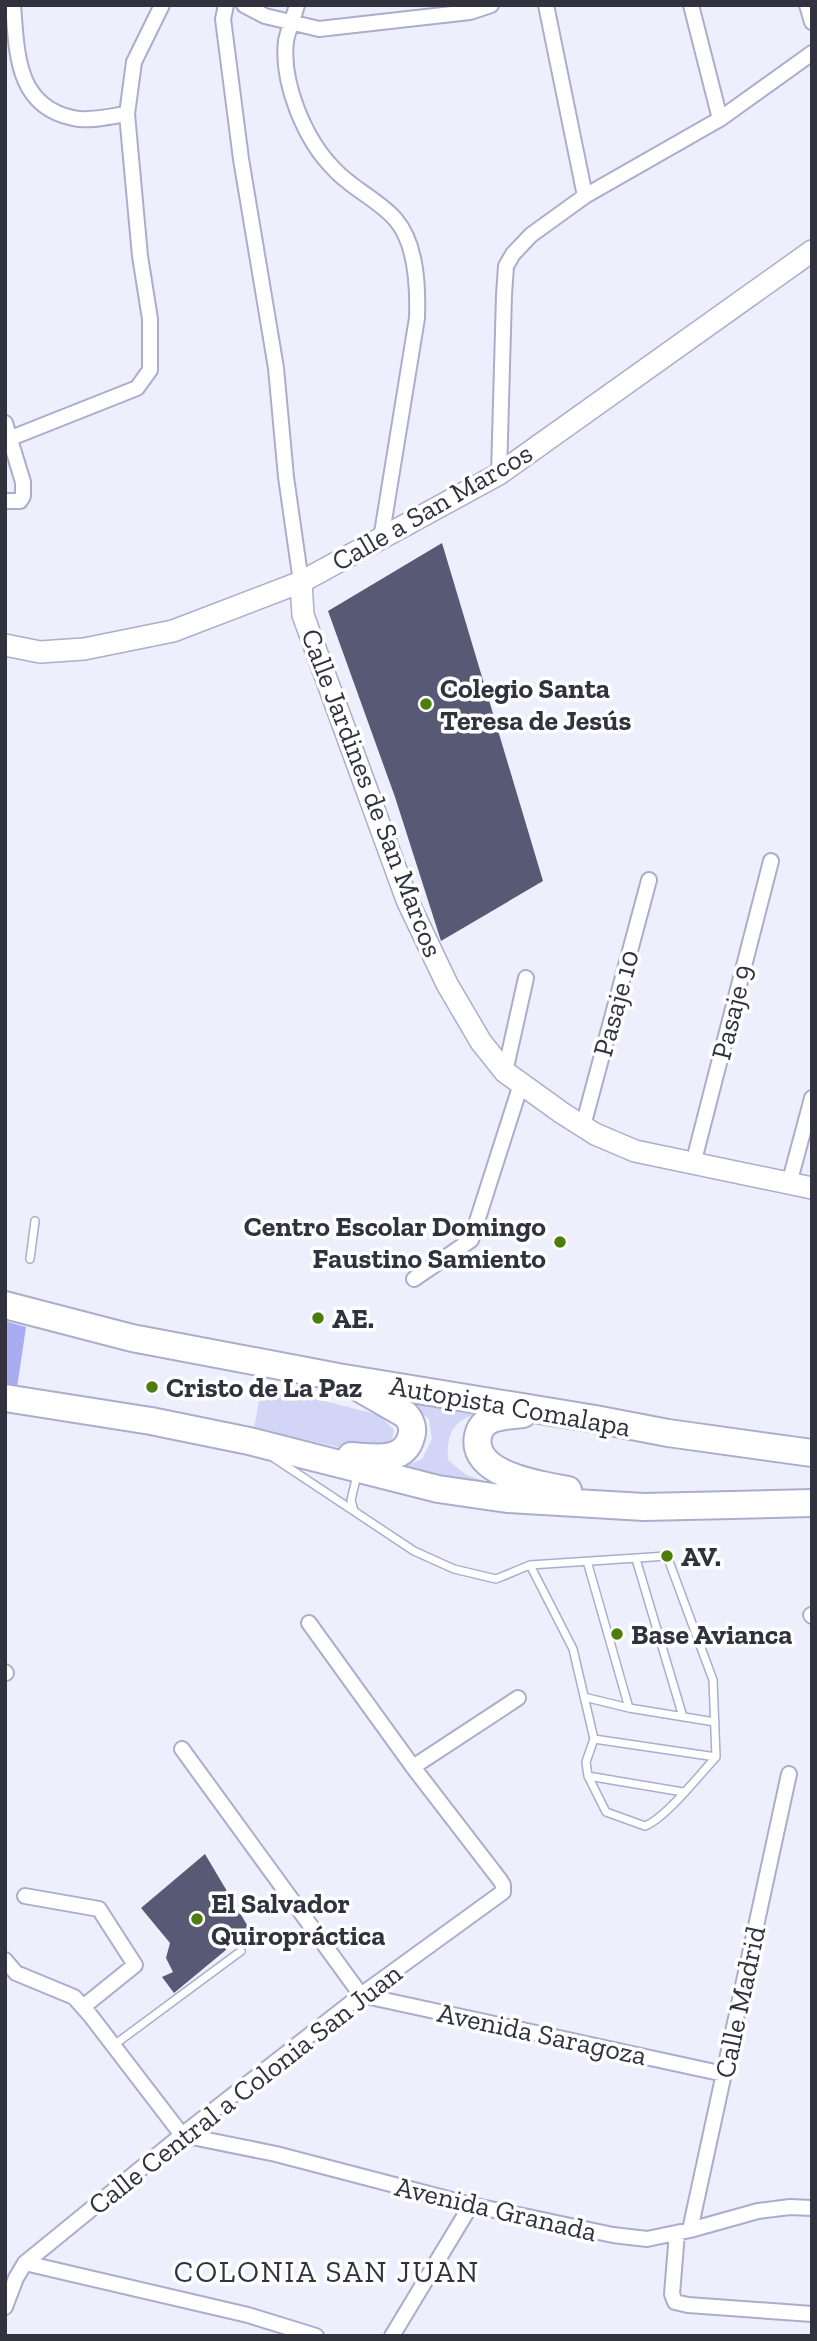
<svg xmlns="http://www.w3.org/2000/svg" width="817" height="2341" viewBox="0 0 817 2341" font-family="'Zilla Slab',serif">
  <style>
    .green { fill: #d2d5f5 }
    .forest { fill: #a9acf1 }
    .building { fill: #585a75 }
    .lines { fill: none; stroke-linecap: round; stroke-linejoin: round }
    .lane-casing { stroke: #abadcc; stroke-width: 10 }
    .street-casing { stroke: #abadcc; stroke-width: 18 }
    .secondary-casing { stroke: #abadcc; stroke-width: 24 }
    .highway-casing { stroke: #abadcc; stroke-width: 30 }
    .lane { stroke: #fff; stroke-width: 7 }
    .street { stroke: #fff; stroke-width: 14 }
    .secondary { stroke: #fff; stroke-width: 21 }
    .highway { stroke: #fff; stroke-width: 26 }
    .poi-dot { fill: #4d7e0d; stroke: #fff; stroke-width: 2.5 }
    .labels { text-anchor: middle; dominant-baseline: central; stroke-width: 7; stroke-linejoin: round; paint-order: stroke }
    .street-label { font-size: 28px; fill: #31323e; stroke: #fff }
    .poi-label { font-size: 28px; font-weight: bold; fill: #31323e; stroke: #fff; text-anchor: start }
    .neighbourhood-label { font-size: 30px; letter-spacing: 2px; fill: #31323e; stroke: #fff }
  </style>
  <rect width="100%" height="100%" fill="#eeeffc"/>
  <!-- green -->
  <path class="green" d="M262,1385l117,30 15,15 -3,15 -45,4 -92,-21z
    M404,1401l87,10c-32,5 -45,15 -43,49l17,14 39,15 -113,-17 31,-13 10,-20 -3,-20z"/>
  <!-- forest -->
  <path class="forest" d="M5,1321l21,6 -9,61 -12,-2z"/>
  <!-- building -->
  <path class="building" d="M442,543l101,338 -102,60 -46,-144 -67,-186z
    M205,1854l45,76 -76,63 -12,-16 11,-5 -7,-14 4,-15 -29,-35z"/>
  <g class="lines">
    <!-- lane casing -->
    <g class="lane-casing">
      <path id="lane" d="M30,1259l5,-38
        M274,1458l140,93 40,18 42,10 34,-14 137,-9 46,124 3,77c-16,17 -50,61 -71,69l-39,-14 -18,-36 -2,-14 8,-23 -21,-90 -43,-84
        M354,1511l-3,-11 6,-25
        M636,1559l47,158
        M587,1561l42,147
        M584,1697l45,11 86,14
        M594,1739l122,18
        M588,1776l95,16
        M114,2045l127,-94"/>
    </g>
    <!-- street casing -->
    <g class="street-casing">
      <path id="street" d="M13,5c4,48 3,101 60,113 16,4 38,-2 54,-4
        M226,5l-3,14 18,140 35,209 10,109 15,105
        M244,5l21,11 54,13 151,-17 21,-7
        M297,5c-3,12 -9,25 -11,36 -5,42 19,99 48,128 18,20 45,31 62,51 21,25 22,68 21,98l-36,221
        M546,5l39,191
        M691,5l29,114
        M807,5l5,17
        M5,423l18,59v14l-3,5h-15
        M11,438l126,-50 13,-18v-51l-10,-63 -13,-142 7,-52 28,-57
        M499,474l5,-179 2,-29 7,-12 18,-19 54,-39 135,-77 92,-66
        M505,1072l21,-94
        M583,1126l66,-246
        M693,1164l78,-303
        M789,1184l23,-86
        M414,1279l57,-39 50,-156
        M811,1615l1,1
        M5,1672l1,1
        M182,1749l179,246 363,79
        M413,1767l105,-69
        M25,1896l74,13 36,56 -52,42
        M5,1960l11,13 58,24 16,18 92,120 94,19 195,51 142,30 34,4 43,-9 68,-19 32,-4 22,1
        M690,2230l99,-456
        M677,2233l-5,61 3,8 13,3 124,9
        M25,2263l223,52 68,21
        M5,2307l11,-29 9,-15 157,-128 179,-140 142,-103v-7l-3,-5 -87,-113 -104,-144
        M392,2336l79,-131"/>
    </g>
    <!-- secondary casing -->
    <g class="secondary-casing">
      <path id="secondary" d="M301,582l2,33 104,285 40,84 34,58 24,30 57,41 33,21 40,17 177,37
        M5,645l35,7 44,-3 89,-18 128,-49 198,-108 313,-223"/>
    </g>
    <!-- highway casing -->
    <g class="highway-casing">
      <path id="highway" d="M5,1305l127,33 206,39 257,42 73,14 144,20
        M5,1398l146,23 98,20 189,48 69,10 137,8 168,-4
        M523,1414c-17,2 -41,1 -45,22 -8,39 63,49 90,54
        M351,1456c21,1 53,8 60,-19 3,-8 0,-16 -5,-22l-52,-30"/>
    </g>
    <!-- lane -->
    <use href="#lane" class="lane"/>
    <!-- street -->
    <use href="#street" class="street"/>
    <!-- secondary -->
    <use href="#secondary" class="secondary"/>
    <!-- highway -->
    <use href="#highway" class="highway"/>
  </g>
  <!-- markers -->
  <g class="poi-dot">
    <circle cx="426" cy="704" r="7"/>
    <circle cx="560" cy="1242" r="7"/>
    <circle cx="318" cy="1318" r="7"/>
    <circle cx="152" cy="1387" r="7"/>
    <circle cx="667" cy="1556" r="7"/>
    <circle cx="617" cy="1634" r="7"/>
    <circle cx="197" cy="1919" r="7"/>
  </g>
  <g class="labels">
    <!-- street labels -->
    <g class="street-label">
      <text transform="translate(432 507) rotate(-30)">Calle a San Marcos</text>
      <text transform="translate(372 793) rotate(69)">Calle Jardines de San Marcos</text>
      <text transform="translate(616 1003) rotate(-75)">Pasaje 10</text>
      <text transform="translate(732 1012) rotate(-76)">Pasaje 9</text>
      <text transform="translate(510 1406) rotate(10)">Autopista Comalapa</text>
      <text transform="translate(740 2002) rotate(-78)">Calle Madrid</text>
      <text transform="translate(542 2034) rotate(12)">Avenida Saragoza</text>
      <text transform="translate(245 2089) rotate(-38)">Calle Central a Colonia San Juan</text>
      <text transform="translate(496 2209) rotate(13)">Avenida Granada</text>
    </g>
    <!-- poi labels -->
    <g class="poi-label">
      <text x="440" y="688">Colegio Santa<tspan x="440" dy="32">Teresa de Jesús</tspan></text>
      <text x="546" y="1226" text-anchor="end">Centro Escolar Domingo<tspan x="546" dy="32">Faustino Samiento</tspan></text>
      <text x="332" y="1318">AE.</text>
      <text x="166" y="1387">Cristo de La Paz</text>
      <text x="681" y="1556">AV.</text>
      <text x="631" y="1634">Base Avianca</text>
      <text x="211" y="1903">El Salvador<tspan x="211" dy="32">Quiropráctica</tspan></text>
    </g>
    <!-- neighbourhood labels -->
    <g class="neighbourhood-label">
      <text x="327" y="2272">COLONIA SAN JUAN</text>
    </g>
  </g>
  <!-- border -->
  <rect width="817" height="2341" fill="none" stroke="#31323e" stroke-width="14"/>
</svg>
